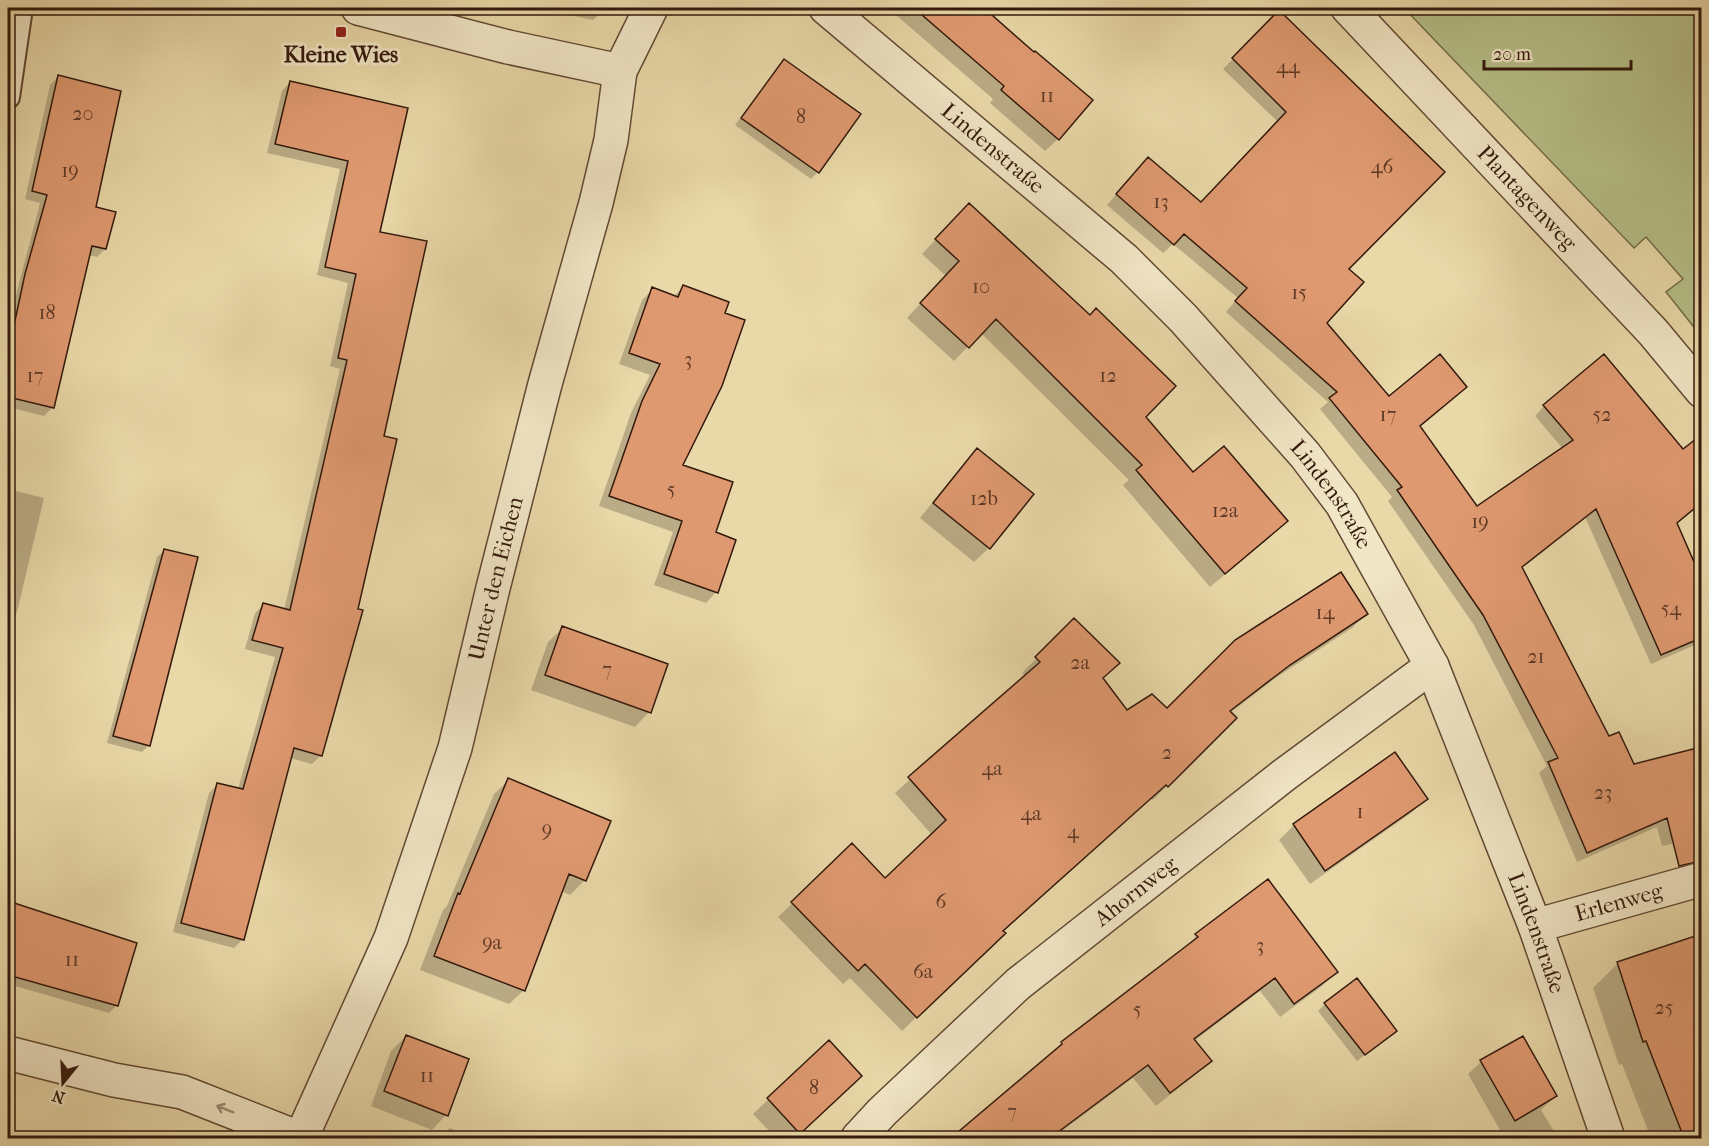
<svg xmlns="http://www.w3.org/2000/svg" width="1709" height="1146" viewBox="0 0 1709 1146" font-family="'IM FELL French Canon',serif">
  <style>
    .green { fill: #b6bf88; stroke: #746c4a; stroke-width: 1.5 }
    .shadow { fill: #0003 }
    .building { fill: #df9970; stroke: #33190c; stroke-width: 1.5 }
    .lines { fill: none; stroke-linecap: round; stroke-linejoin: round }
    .service-casing { stroke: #604933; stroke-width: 26 }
    .minor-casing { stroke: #604933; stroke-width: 36 }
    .service { stroke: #f1e6c6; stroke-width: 22 }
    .minor { stroke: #f1e6c6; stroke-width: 33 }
    .oneway { stroke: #9c8a72 }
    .poi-dot { fill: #8f2418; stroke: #f1e6c6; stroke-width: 2 }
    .labels { text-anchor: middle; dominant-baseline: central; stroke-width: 6; stroke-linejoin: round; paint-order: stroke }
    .number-label { font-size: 20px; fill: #5e3925 }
    .poi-label { font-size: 22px; font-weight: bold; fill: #33190c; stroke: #f1e6c6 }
    .street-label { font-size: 22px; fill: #33190c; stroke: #f1e6c6 }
  </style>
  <rect width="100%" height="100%" fill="#e9d8a8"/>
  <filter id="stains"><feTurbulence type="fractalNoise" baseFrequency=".00333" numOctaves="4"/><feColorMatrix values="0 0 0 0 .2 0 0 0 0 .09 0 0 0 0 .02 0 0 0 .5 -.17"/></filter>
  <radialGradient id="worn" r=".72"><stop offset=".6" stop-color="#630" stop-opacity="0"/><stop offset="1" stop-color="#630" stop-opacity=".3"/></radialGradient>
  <!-- green -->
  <path class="green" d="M1404,8h297v328l-35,-44 17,-13 -37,-42 -12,11z"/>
  <!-- shadow -->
  <path class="shadow" d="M537,8h69l-13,12z
    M888,8h94l52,46 24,85 -13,12 -55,-48 3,-4z
    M1279,12l67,257 -21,54 64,75 30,29 57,81 87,-59 -28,-33 9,-10 139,45 3,-2 16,19v36l-26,20 26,58v60l-51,22 -66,-147 -64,51 87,170 25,28 69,-17v88l-40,9 -5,-19 -80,35 -38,-89 8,-7 -73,-141 -86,-124 4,-4 -72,-88 8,-7 -102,-90 12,-14 -65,-54 -10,9 -56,-48 32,-37 62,36 77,-82 -55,-53z
    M784,61l34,111 -7,7 -76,-54 42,-57z
    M58,77l47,172 -8,8 -9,-2 -35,152 -9,9 -36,-9v-81l32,-123 -15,-4 25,-114z
    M290,82l116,27 -27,124 3,204 -61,318 -9,9 -22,-6 -47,181 -9,9 -61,-16 36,-139 9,-9 20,5 37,-132 -30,-8 10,-36 9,-9 20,6 56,-241 -10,-3 18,-83 -31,-8 23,-106 -73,-16 15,-62z
    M955,219l189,198 49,57 93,47 -14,14 -62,52 -87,-102 6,-5 -148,-147 -27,28 -47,-43 39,-42 -24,-22z
    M683,287l40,27 -42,151 33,68 2,59 -10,11 -52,-18 19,-53 -74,-26 32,-93 19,-38 -31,-11 23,-64 11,-11 21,7z
    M977,450l12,98 -15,14 -54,-44 43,-53z
    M8,489l36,9 -27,114 -7,7h-2z
    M165,550l-16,195 -7,7 -35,-9 50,-186z
    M1366,614l-14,14 -78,51 -44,34 4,5 -81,82 -3,-2 -148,133 -13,16 -87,84 -52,-53 -7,6 -65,-67 74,-72 33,35 47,-45 -37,-42 131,-117 -4,-3 52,-53 28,59 25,33 40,-1z
    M563,628l86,84 -14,15 -104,-37 17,-48z
    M1394,754l32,44 -15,15 -101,71 -31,-44 15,-15z
    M509,780l76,100 -15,15 -9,-4 -37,99 -15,14 -89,-34 23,-60 4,-4 47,-112z
    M1268,882l68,90 -14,14 -42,31 -20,-26 -66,50 16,20 -15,14 -39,31 -23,-28 -75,56 4,4h-109l95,-80 14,-15 121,-93 13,-14z
    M8,903l127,41 -18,61 -8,8 -101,-29z
    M1702,938v200h-51l-29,-74 -3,1 -26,-77 25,-25z
    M1325,1004l70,27 -38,30 -39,-50z
    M406,1036l40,79 -14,15 -61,-24 20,-55z
    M829,1042l16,48 -51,48h-18l-23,-24z
    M1481,1062l74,34 -14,14 17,28h-72l14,-8 -32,-56z
    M450,1128l23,10h-34z"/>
  <!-- building -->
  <path class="building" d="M914,8h70l50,44 1,-1 58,49 -34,40 -58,-50 3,-4z
    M1279,10l166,162 -96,97 15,13 -37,41 62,73 51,-42 27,33 -47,39 57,80 96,-66 -30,-35 61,-51 79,95 18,-14v68l-24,20 24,55v60l-40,17 -65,-146 -74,58 87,169 10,-4 15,32 67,-17v114l-22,5 -12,-48 -80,35 -39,-91 10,-4 -75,-143 -86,-125 5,-3 -73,-89 8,-6 -102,-91 12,-13 -63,-54 -10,11 -58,-51 32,-37 53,45 85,-90 -54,-54z
    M784,59l77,55 -42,59 -78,-55z
    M58,75l63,16 -25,116 20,5 -10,37 -14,-3 -38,162 -46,-11v-44l17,-79 22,-79 -15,-4z
    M290,81l118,27 -28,124 47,9 -43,195 13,3 -39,170 5,1 -41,146 -28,-8 -50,192 -63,-17 36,-140 26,6 40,-141 -31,-8 11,-37 27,7 57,-250 -9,-2 18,-84 -31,-7 23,-106 -73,-17z
    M969,203l121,112 6,-7 80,78 -30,31 47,55 31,-26 64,75 -63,53 -89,-104 6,-5 -146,-146 -27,29 -49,-45 39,-42 -24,-22z
    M683,285l46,17 -4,11 20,7 -23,66 -39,79 50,17 -17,50 20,8 -18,53 -54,-19 18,-53 -73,-25 33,-95 18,-37 -31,-11 23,-66 26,10z
    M977,448l57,46 -44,55 -57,-46z
    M164,549l34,8 -48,189 -37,-10z
    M1341,572l27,42 -78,51 -60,46 7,7 -69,69 -2,-2 -163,146 3,2 -89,85 -52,-54 -7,7 -67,-69 61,-59 33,35 61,-58 -38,-43 132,-115 -5,-5 39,-39 46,45 -17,15 24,32 25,-16 15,14 68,-68z
    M562,626l106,38 -17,49 -106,-38z
    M1395,752l33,47 -103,72 -32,-47z
    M508,778l103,43 -25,60 -17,-7 -44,117 -91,-35 24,-63 2,1z
    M1268,879l70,93 -44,32 -19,-26 -81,61 18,22 -42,32 -22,-28 -98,73h-99l111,-94 -1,-2 137,-105 -3,-3z
    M8,901l129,42 -19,63 -110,-31z
    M1701,934v204h-17l-38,-97 -3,1 -26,-80z
    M1357,978l40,53 -32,24 -41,-52z
    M406,1035l63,24 -21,57 -64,-25z
    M1523,1036l34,60 -42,25 -35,-61z
    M829,1040l33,36 -62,58 -33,-36z"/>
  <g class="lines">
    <!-- service casing -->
    <g class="service-casing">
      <path id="service" d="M8,97l13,-89"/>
    </g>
    <!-- minor casing -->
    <g class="minor-casing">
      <g id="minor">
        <path d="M358,8l150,39 112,24"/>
        <path id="s1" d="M826,8l298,251 59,59 122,137 37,49 90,162 103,260 73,212"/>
        <path id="s2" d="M1348,8l305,324 49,59"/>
        <path id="s3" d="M1535,926l167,-47"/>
        <path d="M8,1053l106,27 68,12 117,46"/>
        <path id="s4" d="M301,1138l90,-200 64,-190 38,-160 52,-204 51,-181 15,-63 9,-69 31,-63"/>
        <path id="s5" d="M858,1138l24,-26 136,-128 266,-209 148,-109"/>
      </g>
    </g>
    <!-- service -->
    <use href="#service" class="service"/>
    <!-- minor -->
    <use href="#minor" class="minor"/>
  </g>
  <!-- one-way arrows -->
  <defs><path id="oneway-shaft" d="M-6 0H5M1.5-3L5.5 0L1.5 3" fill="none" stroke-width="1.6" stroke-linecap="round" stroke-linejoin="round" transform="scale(1.5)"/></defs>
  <use class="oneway" href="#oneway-shaft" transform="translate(225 1109) rotate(-158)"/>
  <!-- markers -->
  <rect class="poi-dot" x="335" y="26" width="12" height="12" rx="3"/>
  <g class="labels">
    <!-- number labels -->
    <g class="number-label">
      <text x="1288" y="66">44</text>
      <text x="1047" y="95">11</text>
      <text x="83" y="113">20</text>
      <text x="801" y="116">8</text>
      <text x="1382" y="166">46</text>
      <text x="70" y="170">19</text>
      <text x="1161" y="201">13</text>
      <text x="981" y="286">10</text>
      <text x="1299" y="292">15</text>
      <text x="47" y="312">18</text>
      <text x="688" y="359">3</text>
      <text x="35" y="375">17</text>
      <text x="1108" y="375">12</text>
      <text x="1388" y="414">17</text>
      <text x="1602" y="414">52</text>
      <text x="671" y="489">5</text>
      <text x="984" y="498">12b</text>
      <text x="1225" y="510">12a</text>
      <text x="1480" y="521">19</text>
      <text x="1671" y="608">54</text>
      <text x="1325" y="612">14</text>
      <text x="1536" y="656">21</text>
      <text x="1080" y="662">2a</text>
      <text x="607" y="669">7</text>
      <text x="1167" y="752">2</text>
      <text x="992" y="768">4a</text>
      <text x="1603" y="792">23</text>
      <text x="1360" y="811">1</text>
      <text x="1031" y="813">4a</text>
      <text x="547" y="829">9</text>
      <text x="1073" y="831">4</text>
      <text x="941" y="901">6</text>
      <text x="492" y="942">9a</text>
      <text x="1260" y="945">3</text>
      <text x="72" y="959">11</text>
      <text x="923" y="971">6a</text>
      <text x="1664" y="1007">25</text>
      <text x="1137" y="1009">5</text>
      <text x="427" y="1075">11</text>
      <text x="814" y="1087">8</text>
      <text x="1012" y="1111">7</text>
    </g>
    <!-- poi labels -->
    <g class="poi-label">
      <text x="341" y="55">Kleine Wies</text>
    </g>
    <!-- street labels -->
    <g class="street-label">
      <text stroke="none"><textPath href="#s1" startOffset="218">Lindenstraße</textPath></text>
      <text stroke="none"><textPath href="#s2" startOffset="261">Plantagenweg</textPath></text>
      <text stroke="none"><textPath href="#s1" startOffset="704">Lindenstraße</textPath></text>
      <text stroke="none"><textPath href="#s4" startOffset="594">Unter den Eichen</textPath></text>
      <text stroke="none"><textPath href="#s5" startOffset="372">Ahornweg</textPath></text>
      <text stroke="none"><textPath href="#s3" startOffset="87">Erlenweg</textPath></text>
      <text stroke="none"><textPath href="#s1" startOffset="1190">Lindenstraße</textPath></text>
    </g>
  </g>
  <!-- margin -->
  <rect width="1709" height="1146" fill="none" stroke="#e9d8a8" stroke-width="30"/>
  <rect x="9" y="9" width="1691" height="1128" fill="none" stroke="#33190c" stroke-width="3"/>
  <rect x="15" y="15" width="1679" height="1116" fill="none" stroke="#33190c" stroke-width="1.5"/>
  <!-- north arrow -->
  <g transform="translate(63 1083) rotate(198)" stroke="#f1e6c6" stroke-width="4.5" paint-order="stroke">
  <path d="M0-4.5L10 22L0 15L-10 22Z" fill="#33190c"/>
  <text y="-9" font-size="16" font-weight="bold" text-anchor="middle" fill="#33190c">N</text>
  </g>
  <!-- scale -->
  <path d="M1484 60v9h147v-9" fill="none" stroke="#33190c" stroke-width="3"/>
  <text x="1493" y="60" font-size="18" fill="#33190c" stroke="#f1e6c6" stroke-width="4.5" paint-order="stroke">20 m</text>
  <rect width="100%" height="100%" filter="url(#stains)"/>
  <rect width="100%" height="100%" fill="url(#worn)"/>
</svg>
